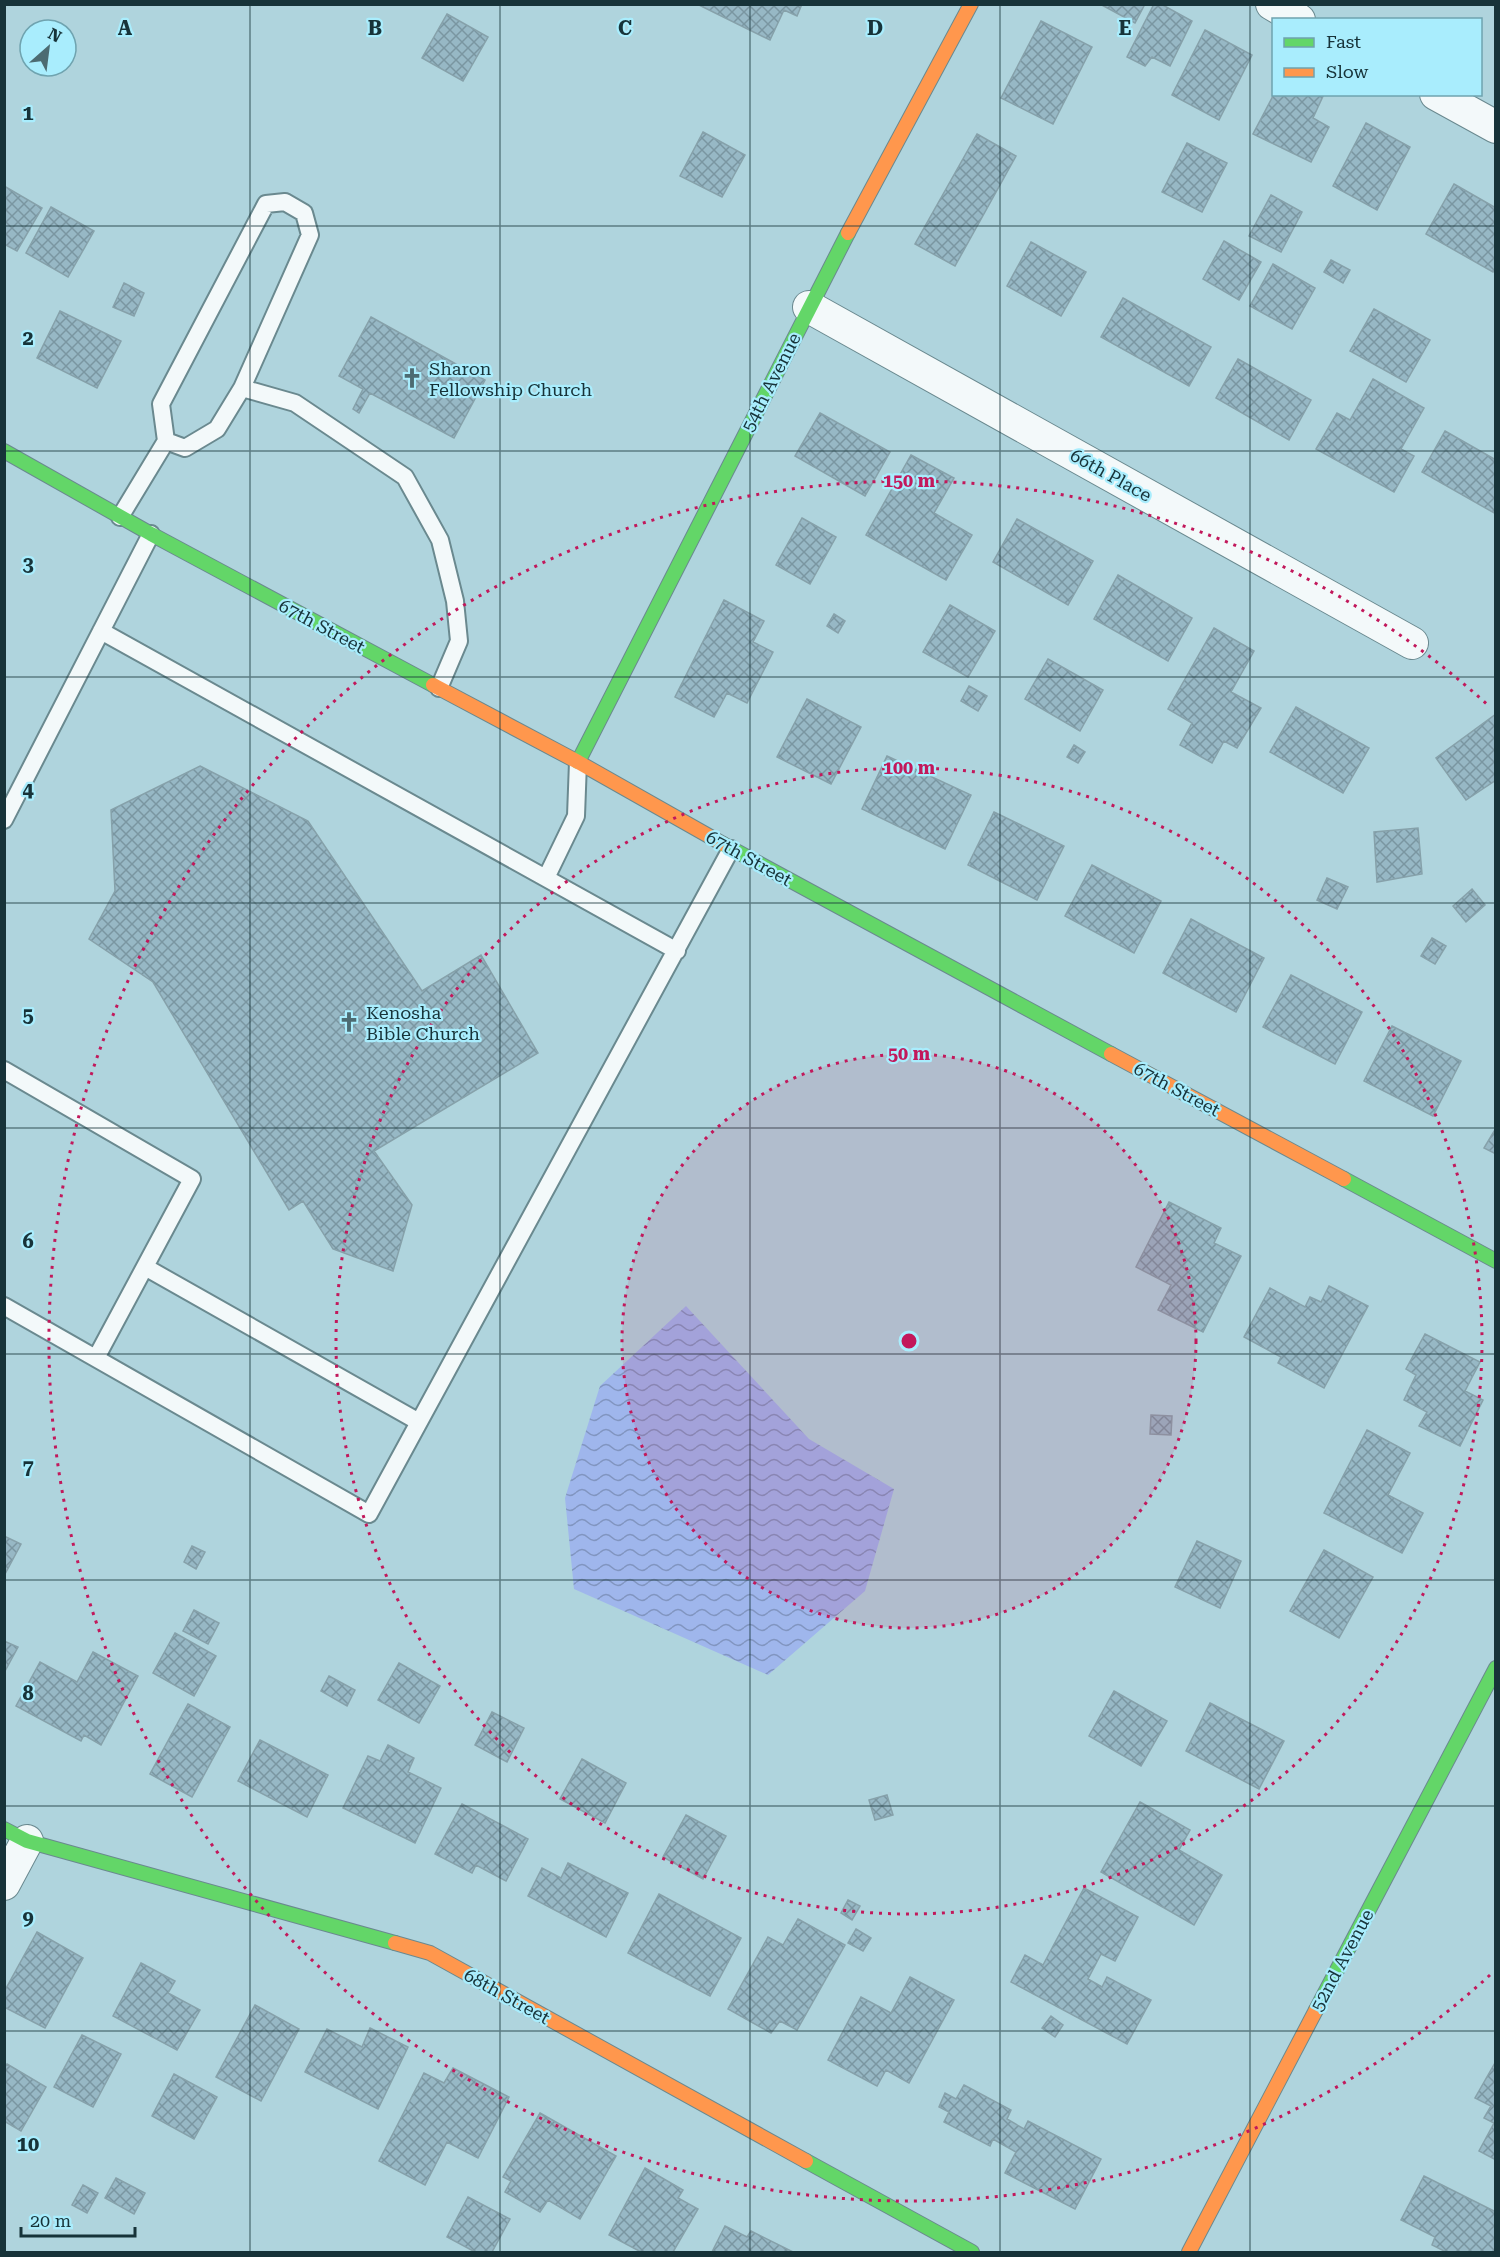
<svg xmlns="http://www.w3.org/2000/svg" width="1500" height="2257" viewBox="0 0 1500 2257" font-family="'Roboto Serif',serif">
  <style>
    .water { fill: url(#water-waves) }
    .building { fill: url(#building-cross-hatch); stroke: #86a1aa; stroke-width: 1.5 }
    .lines { fill: none; stroke-linecap: round; stroke-linejoin: round }
    .lane-casing { stroke: #6a898f; stroke-width: 20 }
    .street-casing { stroke: #6a898f; stroke-width: 34 }
    .fast-casing { stroke: #6a898f; stroke-width: 16 }
    .slow-casing { stroke: #6a898f; stroke-width: 16 }
    .lane { stroke: #f3f9fa; stroke-width: 16 }
    .street { stroke: #f3f9fa; stroke-width: 32 }
    .fast { stroke: #63d668; stroke-width: 14 }
    .slow { stroke: #ff974d; stroke-width: 14 }
    .grid { fill: none; stroke: #173339; stroke-width: 1.5; stroke-opacity: 0.55 }
    .ring { fill: none; stroke: #c2185b; stroke-width: 3; stroke-dasharray: 3 6 }
    .labels { text-anchor: middle; dominant-baseline: central; stroke-width: 4.5; stroke-linejoin: round; paint-order: stroke }
    .poi-label { font-size: 18px; fill: #173339; stroke: #a9edfd; text-anchor: start }
    .street-label { font-size: 18px; fill: #173339; stroke: #a9edfd }
    .grid-label { font-size: 20px; text-anchor: middle; font-weight: bold; fill: #173339; stroke: #a9edfd; stroke-width: 4.5; stroke-linejoin: round; paint-order: stroke }
    .centre { fill: #c2185b; stroke: #a9edfd; stroke-width: 3 }
    .ring-label { font-size: 18px; text-anchor: middle; font-weight: bold; fill: #c2185b; stroke: #a9edfd; stroke-width: 4.5; stroke-linejoin: round; paint-order: stroke }
  </style>
  <defs>
    <pattern id="water-waves" width="16" height="10" patternUnits="userSpaceOnUse" patternTransform="scale(1.5)"><rect width="16" height="10" fill="#9fb6ec"/><path d="M0 5q4-4 8 0t8 0" fill="none" stroke="#8195c0"/></pattern>
    <pattern id="building-cross-hatch" width="8" height="8" patternUnits="userSpaceOnUse" patternTransform="scale(1.5)"><rect width="8" height="8" fill="#97b8c5"/><path d="M0 0l8 8M0 8l8-8" fill="none" stroke="#7a96a1"/></pattern>
  </defs>
  <rect width="100%" height="100%" fill="#afd4dd"/>
  <!-- water -->
  <path class="water" d="M686,1306l123,133 85,50 -29,102 -97,84 -194,-86 -9,-91 35,-112z"/>
  <!-- building -->
  <path class="building" d="M697,4h105l-5,12 -13,-6 -14,30z
    M1100,4h45l-10,19z
    M1154,4h7l31,17 -22,45 -18,-9 -7,9 -18,-9z
    M447,14l41,23 -25,44 -41,-23z
    M1041,21l51,26 -39,77 -52,-26z
    M1205,30l47,25 -33,65 -47,-25z
    M1274,94h50l-11,24 16,9 -18,35 -58,-28z
    M1366,123l44,24 -33,63 -44,-24z
    M703,132l42,23 -23,42 -42,-21z
    M977,134l39,22 -61,110 -40,-22z
    M1187,143l40,20 -25,49 -40,-20z
    M1454,184l42,24v60l-3,4 -67,-38z
    M4,186l38,22 -25,43 -13,-7z
    M1271,195l31,17 -21,40 -32,-16z
    M51,207l43,24 -26,46 -42,-24z
    M1224,241l37,21 -22,38 -36,-21z
    M1031,242l55,30 -25,44 -54,-30z
    M1331,260l19,10 -7,13 -19,-11z
    M1273,264l42,24 -23,41 -42,-23z
    M124,283l20,10 -10,23 -21,-9z
    M1123,298l88,49 -22,39 -88,-49z
    M1374,309l56,31 -24,42 -56,-31z
    M60,311l61,30 -24,47 -60,-30z
    M371,317l114,63 -31,58 -84,-45 -11,20 -6,-4 10,-20 -24,-13z
    M1238,359l73,41 -22,40 -73,-42z
    M1373,379l51,29 -23,41 13,7 -20,36 -78,-43 21,-36 13,7z
    M820,413l70,39 -25,44 -70,-40z
    M1445,431l51,29v54l-74,-42z
    M911,455l43,23 -20,35 38,22 -26,45 -80,-45z
    M802,518l34,19 -26,47 -34,-19z
    M1017,519l76,42 -25,44 -75,-43z
    M1118,575l74,43 -24,43 -74,-42z
    M724,600l40,21 -11,21 20,10 -26,51 -20,-10 -13,24 -39,-20z
    M950,605l45,26 -27,46 -45,-25z
    M834,614l11,7 -7,12 -11,-7z
    M1214,628l40,23 -23,41 30,16 -24,40 -13,-7 -12,22 -32,-18 12,-22 -24,-14z
    M1048,659l55,31 -23,41 -55,-32z
    M969,686l18,10 -9,15 -17,-10z
    M807,699l54,28 -30,57 -54,-27z
    M1296,707l73,41 -26,45 -73,-41z
    M1496,714v66l-30,20 -30,-42z
    M1074,745l11,7 -7,11 -11,-6z
    M887,756l84,39 -26,54 -83,-40z
    M200,766l108,55 114,170 59,-36 57,98 -164,98 38,54 -19,66 -60,-22 -30,-48 -14,9 -136,-228 -64,-43 26,-48 -4,-81z
    M994,812l70,34 -27,54 -69,-35z
    M1418,828l4,46 -45,8 -3,-50z
    M1092,865l69,36 -27,52 -69,-37z
    M1327,878l21,9 -11,22 -20,-9z
    M1472,889l13,16 -19,17 -13,-16z
    M1191,919l73,39 -28,54 -73,-39z
    M1432,938l14,8 -11,18 -14,-8z
    M1291,975l71,37 -27,52 -72,-37z
    M1392,1026l69,35 -28,55 -69,-35z
    M1496,1128v26l-12,-6z
    M1169,1202l52,26 -7,15 27,13 -38,76 -45,-22 13,-25 -35,-18z
    M1329,1286l39,20 -44,82 -46,-25 3,-6 -37,-20 26,-49 35,19 5,-10 11,5z
    M1425,1334l55,28 -15,29 18,9 -23,46 -41,-20 8,-14 -23,-12 12,-25 -10,-6z
    M1151,1415l21,1 -1,19 -21,-1z
    M1367,1430l43,23 -22,42 35,18 -21,40 -78,-40z
    M4,1536l17,8 -17,32z
    M1197,1541l44,20 -21,47 -45,-21z
    M192,1546l13,6 -9,17 -12,-7z
    M1324,1550l49,27 -34,61 -49,-27z
    M194,1610l25,13 -11,21 -25,-13z
    M175,1633l41,23 -22,40 -41,-23z
    M4,1641l14,6 -14,26z
    M93,1652l45,24 -37,69 -17,-10 -3,6 -65,-35 24,-44 37,20z
    M399,1663l41,23 -21,37 -41,-23z
    M329,1676l26,14 -8,16 -26,-15z
    M1114,1691l53,30 -26,45 -52,-30z
    M1210,1703l74,38 -25,48 -73,-38z
    M188,1704l42,23 -38,70 -42,-23z
    M492,1712l32,16 -17,34 -32,-17z
    M260,1740l68,35 -21,42 -69,-36z
    M388,1745l26,13 -6,14 33,16 -26,55 -72,-35 25,-52 12,5z
    M582,1759l44,24 -21,40 -45,-24z
    M887,1795l6,20 -18,5 -6,-20z
    M1140,1802l50,28 -11,20 43,25 -28,50 -93,-53z
    M462,1804l66,35 -22,42 -30,-16 -4,8 -37,-19z
    M686,1815l40,21 -23,43 -40,-22z
    M568,1863l60,30 -22,44 -78,-41 14,-28 19,10z
    M1084,1888l54,29 -23,44 -14,-7 -13,25 14,8 5,-10 44,23 -24,44 -116,-62 14,-27 18,10z
    M659,1894l82,44 -31,58 -82,-43z
    M848,1900l12,6 -8,14 -11,-7z
    M798,1919l47,26 -48,85 -17,-9 -9,12 -43,-24 40,-72 15,8z
    M856,1929l15,9 -8,13 -15,-8z
    M37,1932l46,26 -38,70 -41,-21v-15z
    M141,1963l34,18 -7,12 32,17 -23,40 -64,-34z
    M910,1977l44,23 -45,83 -23,-13 -9,16 -49,-26 33,-63 30,16z
    M255,2005l44,24 -38,72 -45,-24z
    M1051,2016l12,9 -8,12 -13,-9z
    M370,2028l38,19 -30,62 -73,-37 22,-43 35,18z
    M82,2035l39,19 -28,53 -39,-20z
    M1496,2061v99l-17,-9 15,-28 -10,-5 7,-12 -16,-8z
    M7,2064l39,23 -25,44 -17,-10v-53z
    M453,2068l56,29 -31,61 -31,-16 -22,43 -46,-24 45,-88 20,10z
    M174,2074l43,23 -23,42 -42,-23z
    M964,2085l47,25 -4,9 17,10 4,-8 73,38 -26,50 -70,-36 11,-21 -23,-13 -3,7 -46,-24 5,-10 -10,-5 6,-14 11,6z
    M540,2113l76,43 -36,63 -32,-19 -8,12 -35,-20 6,-11 -8,-4z
    M645,2168l38,22 -5,8 20,11 -25,43h-32l-32,-17z
    M1424,2176l72,36v40h-50l-14,-7 3,-8 -34,-17z
    M116,2178l29,15 -11,21 -29,-16z
    M83,2185l15,8 -11,20 -15,-8z
    M468,2197l42,22 -18,33h-17l-28,-15z
    M725,2226l22,11 4,-6 42,21h-81z"/>
  <g class="lines">
    <!-- lane casing -->
    <g class="lane-casing">
      <path id="lane" d="M166,441l-5,-37 105,-200 19,-2 19,11 6,22 -68,153
        M120,517l46,-76 19,7 32,-19 25,-41 53,15 110,74 35,63 15,61 4,40 -20,47
        M101,631l576,320
        M4,820l147,-286
        M546,878l30,-62 2,-54
        M4,1070l188,109 -96,179
        M145,1267l274,155
        M4,1306l365,208 362,-665"/>
    </g>
    <!-- street casing -->
    <g class="street-casing">
      <path id="street" d="M1272,4l27,16
        M1436,94l60,33
        M809,307l603,336
        M4,1884l23,-43"/>
    </g>
    <!-- fast casing -->
    <g class="fast-casing">
      <path id="fast" d="M4,451l147,83 282,151
        M578,762l270,-529
        M723,844l388,210
        M1344,1179l152,82
        M4,1829l23,12 368,102
        M1316,2010l180,-342
        M806,2161l166,91"/>
    </g>
    <!-- slow casing -->
    <g class="slow-casing">
      <path id="slow" d="M848,233l123,-229
        M433,685l145,77 145,82
        M1111,1054l233,125
        M395,1943l35,10 376,208
        M1189,2252l127,-242"/>
    </g>
    <!-- lane -->
    <use href="#lane" class="lane"/>
    <!-- street -->
    <use href="#street" class="street"/>
    <!-- fast -->
    <use href="#fast" class="fast"/>
    <!-- slow -->
    <use href="#slow" class="slow"/>
  </g>
  <!-- grid -->
  <path class="grid" d="M250,4v2248M500,4v2248M750,4v2248M1000,4v2248M1250,4v2248M4,226h1492M4,451h1492M4,677h1492M4,903h1492M4,1128h1492M4,1354h1492M4,1580h1492M4,1806h1492M4,2031h1492"/>
  <!-- distance rings -->
  <circle cx="909" cy="1341" r="287" fill="#c2185b" fill-opacity=".12"/>
  <g class="ring">
    <circle cx="909" cy="1341" r="287"/>
    <circle cx="909" cy="1341" r="573"/>
    <path d="M1490 1975A860 860 0 1 1 1490 707"/>
  </g>
  <!-- icons -->
  <defs>
    <g id="church-bare" transform="scale(1.62)"><path d="M-1.2-6h2.4v3.5h3.3v2.4h-3.3V6h-2.4V-.1h-3.3v-2.4h3.3Z" fill="#4c6b72" stroke="#a9edfd" stroke-width="2.5" paint-order="stroke"/></g>
  </defs>
  <g fill-rule="evenodd">
    <use href="#church-bare" x="412" y="378"/>
    <use href="#church-bare" x="349" y="1022"/>
  </g>
  <g class="labels">
    <!-- poi labels -->
    <g class="poi-label">
      <text x="429" y="368">Sharon<tspan x="429" dy="21">Fellowship Church</tspan></text>
      <text x="366" y="1012">Kenosha<tspan x="366" dy="21">Bible Church</tspan></text>
    </g>
    <!-- street labels -->
    <g class="street-label">
      <text transform="translate(771 382) rotate(-63)">54th Avenue</text>
      <text transform="translate(1111 475) rotate(29)">66th Place</text>
      <text transform="translate(322 626) rotate(28)">67th Street</text>
      <text transform="translate(749 858) rotate(29)">67th Street</text>
      <text transform="translate(1177 1089) rotate(28)">67th Street</text>
      <text transform="translate(1342 1960) rotate(-62)">52nd Avenue</text>
      <text transform="translate(507 1996) rotate(29)">68th Street</text>
    </g>
  </g>
  <g class="grid-label">
    <text x="125" y="35">A</text>
    <text x="375" y="35">B</text>
    <text x="625" y="35">C</text>
    <text x="875" y="35">D</text>
    <text x="1125" y="35">E</text>
    <text x="28" y="120">1</text>
    <text x="28" y="345">2</text>
    <text x="28" y="571">3</text>
    <text x="28" y="797">4</text>
    <text x="28" y="1022">5</text>
    <text x="28" y="1248">6</text>
    <text x="28" y="1474">7</text>
    <text x="28" y="1700">8</text>
    <text x="28" y="1925">9</text>
    <text x="28" y="2151">10</text>
  </g>
  <circle cx="909" cy="1341" r="9" class="centre"/>
  <g class="ring-label">
    <text x="909" y="487">150 m</text>
    <text x="909" y="774">100 m</text>
    <text x="909" y="1060">50 m</text>
  </g>
  <!-- border -->
  <rect width="1500" height="2257" fill="none" stroke="#173339" stroke-width="12"/>
  <!-- legend -->
  <rect x="1272" y="18" width="210" height="78" fill="#a9edfd" stroke="#6fa3af" stroke-width="1.5"/>
  <rect x="1284" y="38" width="30" height="9" fill="#63d668" stroke="#6fa3af" stroke-width="1.5"/>
  <text x="1326" y="48" font-size="18" fill="#173339">Fast</text>
  <rect x="1284" y="68" width="30" height="9" fill="#ff974d" stroke="#6fa3af" stroke-width="1.5"/>
  <text x="1326" y="78" font-size="18" fill="#173339">Slow</text>
  <!-- north arrow -->
  <g transform="translate(48 48) rotate(28)"><circle r="28" fill="#a9edfd" stroke="#6fa3af" stroke-width="1.5"/>
  <path d="M0-4.5L10 22L0 15L-10 22Z" fill="#4c6b72"/>
  <text y="-9" font-size="16" font-weight="bold" text-anchor="middle" fill="#173339">N</text>
  </g>
  <!-- scale -->
  <path d="M21 2227v9h114v-9" fill="none" stroke="#173339" stroke-width="3"/>
  <text x="30" y="2227" font-size="18" fill="#173339" stroke="#a9edfd" stroke-width="4.5" paint-order="stroke">20 m</text>
</svg>
